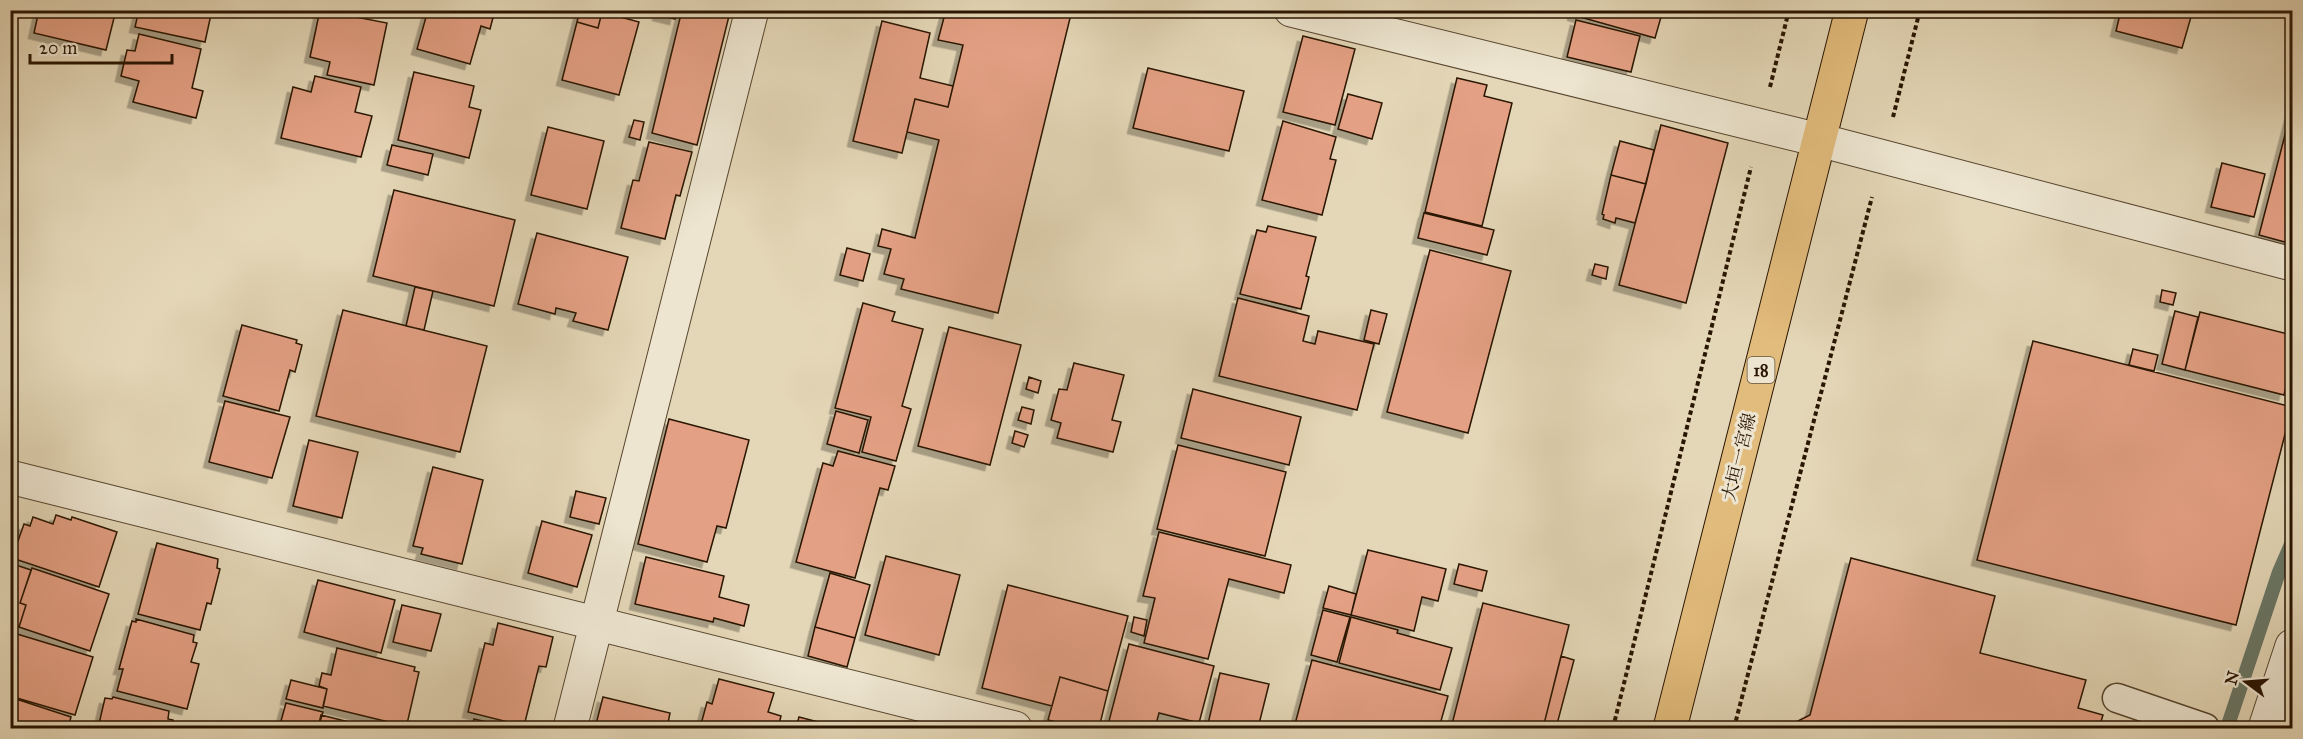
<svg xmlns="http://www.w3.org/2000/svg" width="2303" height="739" viewBox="0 0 2303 739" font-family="'IM FELL Great Primer','Noto Serif JP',serif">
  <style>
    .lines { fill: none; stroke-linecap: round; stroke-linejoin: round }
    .stream { stroke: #6a7867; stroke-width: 14 }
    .building { fill: #e4a084; stroke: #291502; stroke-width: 1.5; filter: url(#shadow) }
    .lane-casing { stroke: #58462f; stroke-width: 31 }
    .street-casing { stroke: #58462f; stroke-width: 35 }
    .primary-casing { stroke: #291502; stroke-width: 35 }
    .path { stroke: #291502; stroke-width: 4; stroke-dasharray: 4.5 3; stroke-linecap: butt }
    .lane { stroke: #ede5d0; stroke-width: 28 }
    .street { stroke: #ede5d0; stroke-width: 33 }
    .primary { stroke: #e2bc7c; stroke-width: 33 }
    .labels { text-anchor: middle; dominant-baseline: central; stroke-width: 6; stroke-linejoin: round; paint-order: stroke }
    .shield { fill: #ede5d0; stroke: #645340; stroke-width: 1.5 }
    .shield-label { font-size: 16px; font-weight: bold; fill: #291502 }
    .street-label { font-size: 18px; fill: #291502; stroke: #ede5d0 }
  </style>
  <defs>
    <filter id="shadow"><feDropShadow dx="-5.5" dy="5.5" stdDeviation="0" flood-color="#0004"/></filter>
  </defs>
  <rect width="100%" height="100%" fill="#e4d7b7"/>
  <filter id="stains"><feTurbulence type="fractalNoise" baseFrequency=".00333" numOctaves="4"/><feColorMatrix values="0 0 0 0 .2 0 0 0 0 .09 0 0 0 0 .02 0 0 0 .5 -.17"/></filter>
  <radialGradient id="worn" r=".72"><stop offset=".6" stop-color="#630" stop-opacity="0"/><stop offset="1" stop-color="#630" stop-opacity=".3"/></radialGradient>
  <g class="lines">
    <!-- stream -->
    <path class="stream" d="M2227,728l52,-156 13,-30"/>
  </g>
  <!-- building -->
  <path class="building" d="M39,10h77l-10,40 -72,-17z
    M139,10h73l-7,32 -70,-15z
    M320,10l67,13 -13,62 -47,-10 3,-13 -20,-5z
    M428,10h67l-5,19 -9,-3 -11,38 -53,-15z
    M580,10h33l-1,5 -10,-3 -4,16 -21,-6z
    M659,10h18l-2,9 -17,-4z
    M682,10h25l22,6 -32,129 -45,-12z
    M946,10h126l-74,303 -97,-24 3,-10 -20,-5 7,-25 -13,-3 4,-17 33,9 24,-98 -32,-8 8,-33 33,8 15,-62 -25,-5z
    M1574,10h89l-8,28 -82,-23z
    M2121,10h72l-11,38 -66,-17z
    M602,12l37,10 -20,73 -57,-15 15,-58 21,6z
    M1576,20l64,16 -9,36 -64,-15z
    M882,21l48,12 -10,45 33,8 -5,21 -33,-8 -13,54 -49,-12z
    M139,34l62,15 -9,39 11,3 -7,27 -63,-16 6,-21 -18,-5 6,-26 8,1z
    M1303,36l52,13 -20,76 -52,-13z
    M1148,68l96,23 -15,60 -96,-23z
    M414,72l60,14 -5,21 12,3 -12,48 -71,-18z
    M315,76l46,11 -6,25 17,4 -11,41 -80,-19 12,-51 18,5z
    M1457,78l30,7 -3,11 28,7 -30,123 -57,-14z
    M1348,94l34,9 -10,36 -34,-10z
    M2292,108v136l-33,-9z
    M634,120l10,2 -4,18 -11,-3z
    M1283,121l53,16 -6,22 6,1 -14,55 -60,-15z
    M1661,125l67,18 -42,160 -67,-18z
    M548,127l56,14 -17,68 -56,-14z
    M1620,141l34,9 -8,34 -35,-9z
    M649,142l43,10 -12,44 -4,-1 -11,44 -44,-11 12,-48 6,1z
    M392,145l41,9 -5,21 -41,-10z
    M2222,163l43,11 -11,43 -43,-10z
    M1611,175l35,9 -11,39 -19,-5 -1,5 -12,-4 1,-4 -2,-1z
    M394,190l121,30 -21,86 -121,-30z
    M1424,213l70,17 -7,25 -69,-17z
    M1268,226l48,11 -10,39 3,1 -8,32 -61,-15 17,-64 9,2z
    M537,233l91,24 -20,73 -35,-9 3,-8 -20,-5 -1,6 -37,-10z
    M847,248l23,6 -7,27 -23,-6z
    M1430,250l81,21 -43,162 -81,-21z
    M1595,264l13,3 -2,12 -14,-4z
    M415,287l18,4 -9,39 -18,-4z
    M2162,290l14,3 -3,12 -13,-3z
    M1238,298l71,18 -6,25 12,3 3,-13 56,13 -17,66 -138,-34z
    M863,303l32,9 -3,9 31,8 -21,77 9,3 -15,52 -34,-9 9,-35 -36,-9z
    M343,310l144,36 -27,106 -144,-36z
    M1371,310l16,4 -8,30 -15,-4z
    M2175,311l23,6 -13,53 -23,-6z
    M2200,312l92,23v28l-8,32 -99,-25z
    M242,325l55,15 -1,3 6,2 -7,27 -5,-2 -11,41 -56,-15z
    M949,327l72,18 -31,120 -72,-19z
    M2033,341l259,66 -56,218 -259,-65z
    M2133,349l25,6 -4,16 -25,-6z
    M1074,363l50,12 -12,45 9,2 -8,30 -56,-14 4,-15 -10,-3 8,-31 8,1z
    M1029,377l12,4 -3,12 -12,-4z
    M1193,389l108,28 -12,48 -108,-27z
    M225,401l65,16 -18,61 -63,-16z
    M1022,407l12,3 -3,14 -13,-4z
    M836,411l32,9 -9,33 -32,-9z
    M669,419l80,21 -23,88 -9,-2 -10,36 -69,-18z
    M1015,431l13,4 -4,12 -12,-4z
    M309,440l49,12 -16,66 -49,-12z
    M1178,445l108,27 -21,84 -108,-27z
    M838,451l57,15 -7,24 -8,-2 -25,90 -59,-16 27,-99 10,3z
    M433,467l50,13 -21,84 -41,-10 2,-6 -10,-2z
    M576,491l30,7 -7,26 -29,-7z
    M56,515l15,5 1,-3 45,15 -18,55 -87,-29 12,-34 6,2 3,-9 20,7z
    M542,521l50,14 -15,52 -49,-14z
    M1159,532l132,33 -7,28 -55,-14 -21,80 -64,-16 11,-45 -12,-2z
    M157,543l61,16 -1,9 3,1 -9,35 -4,-1 -7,27 -62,-16z
    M1368,550l78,19 -8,32 -16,-4 -8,34 -63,-16z
    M886,556l74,19 -21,80 -74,-20z
    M646,557l78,19 -5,21 30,8 -5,21 -30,-8 -1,4 -78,-18z
    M1851,558l144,38 -15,57 106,27 -8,28 25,7 -4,13h-315l26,-13z
    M10,563l21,7 -11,33 6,2 -7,22 -9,-2z
    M1459,564l28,7 -5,20 -28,-7z
    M32,568l77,26 -19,57 -71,-24 7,-22 -6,-2z
    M830,573l40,12 -15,53 -40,-11z
    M318,580l77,20 -14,53 -77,-21z
    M1008,585l120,31 -20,75 -48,-14 -8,29 -70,-18z
    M1329,586l27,8 -5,21 -28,-7z
    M1483,603l86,22 -26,103h-92z
    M402,605l39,9 -10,37 -38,-9z
    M1323,610l27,7 -13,45 -26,-7z
    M1134,617l13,3 -3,16 -13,-4z
    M1351,617l47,13 -1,3 55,15 -12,42 -101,-27z
    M136,619l58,16 -1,7 4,1 -6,19 8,2 -12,45 -70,-18 6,-22h-4l13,-48 4,1z
    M498,623l55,14 -7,30 -7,-1 -15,60 -56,-14 17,-69 8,2z
    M815,627l40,11 -8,29 -39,-11z
    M17,634l76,23 -18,58 -65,-19v-42z
    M1129,644l85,22 -15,57 -40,-10 -4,15h-33l-14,-3z
    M337,648l78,19 -1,4 5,1 -12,52 -6,-2v3l-78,-19 4,-17 -8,-3 3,-13 9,2z
    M1561,656l13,4 -18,68h-13z
    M1312,660l136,36 -9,32h-145z
    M1220,673l49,11 -11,44h-51z
    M1060,677l48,14 -9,37h-18l-33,-8z
    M719,679l55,14 -6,19 13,4 -3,12h-78l7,-26 5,2z
    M291,680l36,9 -4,19 -37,-9z
    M10,697l61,20 -3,11h-58z
    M113,697l56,14 -1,8 5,1 -2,8h-73l7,-30 7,1z
    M603,697l67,16 -3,15h-72z
    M286,703l37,9 -5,16h-39z
    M321,715l52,13h-55z
    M799,717l31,8v3h-34z
    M474,719l39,9h-41z"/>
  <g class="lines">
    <!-- lane casing -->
    <g class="lane-casing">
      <path id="lane" d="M2117,698l88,30"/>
    </g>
    <!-- street casing -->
    <g class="street-casing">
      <path id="street" d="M1291,10l528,130 473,124
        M10,477l1005,251
        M570,728l182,-718
        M2265,728l27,-82"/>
    </g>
    <!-- primary casing -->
    <g class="primary-casing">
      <path id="primary" d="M1670,728l182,-718"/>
    </g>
    <!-- path -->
    <path class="path" d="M1770,87l19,-77
      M1893,117l27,-107
      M1613,728l138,-561
      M1734,728l138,-531"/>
    <!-- lane -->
    <use href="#lane" class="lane"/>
    <!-- street -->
    <use href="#street" class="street"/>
    <!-- primary -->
    <use href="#primary" class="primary"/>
  </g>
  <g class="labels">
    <!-- shield labels -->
    <rect class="shield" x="1747.5" y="357" width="27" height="26" rx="4.5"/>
    <g class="shield-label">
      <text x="1761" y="370">18</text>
    </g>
    <!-- street labels -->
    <g class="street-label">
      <text transform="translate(1739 457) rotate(-76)">大垣一宮線</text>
    </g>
  </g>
  <!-- margin -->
  <rect width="2303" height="739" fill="none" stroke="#e4d7b7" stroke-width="36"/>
  <rect x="12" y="12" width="2279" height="715" fill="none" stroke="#291502" stroke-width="3"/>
  <rect x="18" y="18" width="2267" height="703" fill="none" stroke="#291502" stroke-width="1.5"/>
  <!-- north arrow -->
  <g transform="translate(2246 682) rotate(286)" stroke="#ede5d0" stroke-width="4.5" paint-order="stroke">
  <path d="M0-4.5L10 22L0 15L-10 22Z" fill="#291502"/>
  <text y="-9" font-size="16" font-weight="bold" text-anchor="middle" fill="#291502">N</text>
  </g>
  <!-- scale -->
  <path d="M30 54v9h142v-9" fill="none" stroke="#291502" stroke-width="3"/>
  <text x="39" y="54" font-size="18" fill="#291502" stroke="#ede5d0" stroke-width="4.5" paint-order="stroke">20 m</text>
  <rect width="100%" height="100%" filter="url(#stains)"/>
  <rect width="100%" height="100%" fill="url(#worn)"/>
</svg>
